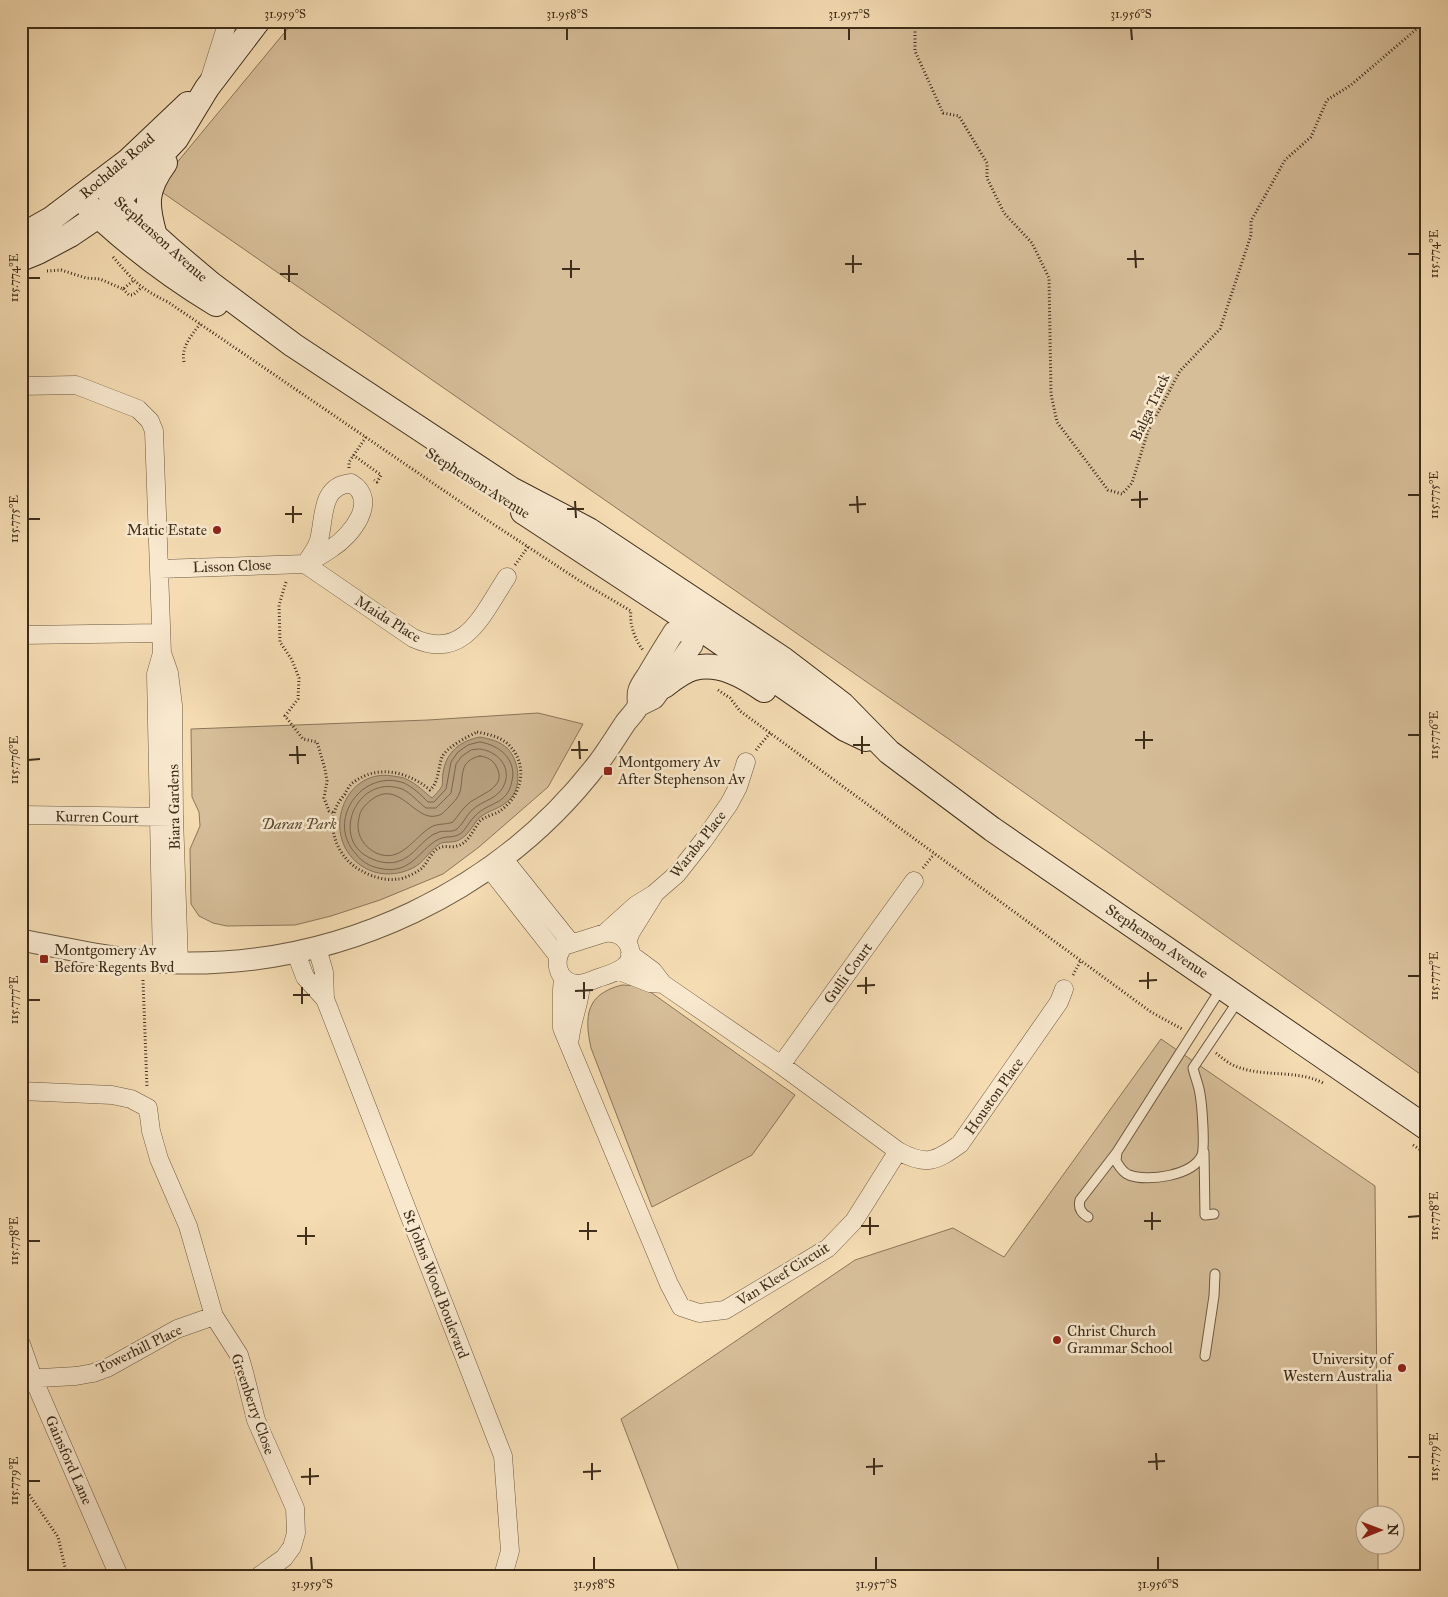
<svg xmlns="http://www.w3.org/2000/svg" width="1448" height="1597" viewBox="0 0 1448 1597" font-family="'IM FELL Great Primer',serif">
  <style>
    .green { fill: #d6be99; stroke: #8a765a }
    .water { fill: #b7a07f; stroke: #877257 }
    .lines { fill: none; stroke-linecap: round; stroke-linejoin: round }
    .shore { stroke: #7a664c; stroke-width: 1 }
    .service-casing { stroke: #6c5940; stroke-width: 11 }
    .minor-casing { stroke: #6c5940; stroke-width: 19 }
    .tertiary-casing { stroke: #6c5940; stroke-width: 23 }
    .secondary-casing { stroke: #3e2d1a; stroke-width: 26 }
    .path { stroke: #3e2d1a; stroke-width: 3; stroke-dasharray: 1 2.5; stroke-linecap: butt }
    .service { stroke: #f8e8ce; stroke-width: 9 }
    .minor { stroke: #f8e8ce; stroke-width: 18 }
    .tertiary { stroke: #f8e8ce; stroke-width: 21 }
    .secondary { stroke: #f8e8ce; stroke-width: 24 }
    .ticks { fill: none; stroke: #3e2d1a; stroke-width: 2 }
    .poi-dot { fill: #8f2418; stroke: #f8e8ce; stroke-width: 2 }
    .labels { text-anchor: middle; dominant-baseline: central; stroke-width: 5; stroke-linejoin: round; paint-order: stroke }
    .street-label { font-size: 15px; fill: #3e2d1a; stroke: #f8e8ce }
    .poi-label { font-size: 15px; fill: #3e2d1a; stroke: #f8e8ce; text-anchor: start }
    .park-label { font-size: 15px; font-style: italic; fill: #5c4a33; stroke: #f8e8ce }
    .neatline { fill: none; stroke: #3e2d1a; stroke-width: 2 }
    .ticks-label { font-size: 12px; text-anchor: middle; fill: #3e2d1a }
  </style>
  <rect width="100%" height="100%" fill="#f5dcb3"/>
  <filter id="stains"><feTurbulence type="fractalNoise" baseFrequency=".004" numOctaves="4"/><feColorMatrix values="0 0 0 0 .2 0 0 0 0 .09 0 0 0 0 .02 0 0 0 .5 -.17"/></filter>
  <radialGradient id="worn" r=".72"><stop offset=".6" stop-color="#630" stop-opacity="0"/><stop offset="1" stop-color="#630" stop-opacity=".3"/></radialGradient>
  <!-- green -->
  <path class="green" d="M294,21h1133v1058l-474,-337 -797,-554z
    M538,713l45,11 -35,63 -69,60 -36,27 -63,26 -49,16 -36,9 -68,1 -14,-3 -14,-7 -8,-12 -1,-55 10,-23 -1,-14 -7,-15 -1,-68 237,-9z
    M622,985l20,1 153,109 -43,60 -100,52 -61,-159c-7,-32 -5,-54 31,-63z
    M1161,1039l214,147 3,328h-12v30l12,1v31h-697l-60,-157 234,-159 98,-32 51,29z"/>
  <!-- water -->
  <path class="water" d="M480,737c10,2 20,4 28,12 11,12 14,36 3,49 -11,12 -21,11 -32,20 -7,8 -10,17 -20,22 -7,4 -15,0 -21,5 -9,7 -15,18 -25,23 -14,7 -31,8 -44,2 -52,-24 -29,-103 24,-94 5,1 11,1 15,4 9,4 16,12 24,18 3,-3 8,-8 10,-12 1,-4 0,-9 1,-13 3,-21 17,-32 37,-36z"/>
  <g class="lines">
    <!-- shore -->
    <path class="shore" d="M480,742c19,3 37,17 32,39 -5,25 -23,20 -37,35 -11,11 -10,21 -28,21 -25,2 -31,41 -69,31 -9,-2 -17,-7 -22,-14 -31,-33 6,-86 48,-71 9,4 17,12 24,19h6l12,-13 5,-27 7,-10 10,-7z
      M480,749c16,2 31,16 25,34 -6,17 -22,16 -34,28 -5,5 -8,13 -14,18 -5,4 -12,1 -18,3 -17,5 -24,26 -43,30 -9,2 -18,0 -26,-4 -41,-19 -13,-85 32,-69 9,4 16,13 24,19h10l15,-15 5,-29 6,-8 9,-6z
      M480,756c7,1 13,4 16,10 13,22 -17,28 -28,38 -6,5 -10,12 -15,18 -7,3 -15,1 -22,5 -18,11 -30,37 -55,26 -5,-3 -11,-7 -14,-13 -4,-6 -5,-15 -3,-22 1,-8 6,-13 12,-18 28,-22 43,21 65,16 6,-1 9,-5 13,-9 4,-4 9,-9 11,-15 4,-16 -2,-31 20,-36z"/>
    <!-- service casing -->
    <g class="service-casing">
      <path id="service" d="M1222,987l-105,165 -1,9c3,5 7,12 13,14 18,7 64,1 73,-20 3,-9 0,-50 -2,-61 -1,-8 -5,-17 -7,-26l45,-67
        M1204,1152l1,63 9,-1
        M1088,1217c-7,-4 -10,-9 -8,-17l37,-48
        M1205,1356l9,-60 1,-22"/>
    </g>
    <!-- minor casing -->
    <g class="minor-casing">
      <path id="minor" d="M210,78l18,-57
        M21,386l55,-1 62,24 12,12 4,10 8,222 -6,21 6,289
        M159,569l146,-5c5,-7 12,-16 14,-24 6,-23 1,-54 32,-57 29,17 0,53 -19,65 -8,6 -18,11 -27,16l108,74c52,24 70,-25 94,-61
        M21,635l140,-2
        M162,653l7,20 4,32 1,112 5,146
        M21,815l150,2
        M503,858l68,85
        M489,868l69,88
        M605,933l31,-28 18,-11 23,-20 26,-33 26,-37 9,-17 8,-25
        M605,933c9,-1 18,2 23,11 11,22 -14,29 -30,34 -7,3 -14,6 -22,6 -20,-3 -23,-25 -12,-38z
        M627,942l4,-10 23,-37
        M317,948l7,24 1,27 178,457 7,95 -7,25
        M296,953l9,24 20,22
        M619,971l31,12 13,1
        M563,978l-1,12v38l107,256 12,23 18,6 26,-3 103,-62 26,-27 44,-70 -117,-86 -118,-81 -10,-13 -23,-17
        M570,1038c2,-19 10,-35 11,-54
        M781,1065l133,-184
        M21,1091l91,4 19,4 17,9 3,23 8,28 29,67 26,90 25,39 5,17 12,48 39,88 1,25 -4,14 -8,11 -25,18
        M898,1151c28,15 37,11 62,-7l99,-142 5,-13
        M21,1344l12,34 86,198
        M23,1379l53,-3 17,-3 16,-6 68,-38 37,-13"/>
    </g>
    <!-- tertiary casing -->
    <g class="tertiary-casing">
      <path id="tertiary" d="M638,706l16,-8 38,-53 6,-18 -6,-10
        M21,940c52,10 105,22 158,23 163,3 321,-71 420,-201 10,-13 18,-27 27,-40 4,-5 10,-11 12,-16 1,-5 -1,-11 1,-16 2,-6 7,-12 10,-17 8,-14 17,-28 25,-41l24,-5h12"/>
    </g>
    <!-- secondary casing -->
    <g class="secondary-casing">
      <path id="secondary" d="M101,181l15,20 56,50 39,33 82,61 218,144 78,41 194,129 59,45 47,48 103,77 435,299
        M80,198c42,42 85,75 136,106
        M21,236l30,-17 78,-59 59,-56
        M155,236c-9,-31 -10,-46 10,-73
        M21,259l17,-7 32,-17 28,-19 24,-20 54,-57 31,-51 51,-67
        M523,512l175,115 147,102 21,10
        M664,686c9,-7 19,-15 30,-18 26,-6 50,8 70,22"/>
    </g>
    <!-- path -->
    <path class="path" d="M915,21v30l28,62 16,3 28,47v15l17,35 28,30 17,35 2,116 6,28 51,68 14,4 10,-11 16,-52 32,-60 40,-42 31,-94v-14l34,-61 26,-23 16,-37 24,-15 75,-64
      M113,257c20,23 26,31 55,45l316,216 96,63 51,30c-2,13 4,29 12,39
      M47,271l14,-1 25,8 14,1 23,10 10,-8
      M123,289l6,6h4l8,-7
      M184,362c-3,-15 7,-26 16,-38
      M353,455l28,20 -4,7 -3,-2
      M349,468v-6l17,-25
      M515,565l13,-18
      M286,582l-7,23 1,37 12,18 7,18 -1,21 -13,17 18,23 14,3 8,27 2,12 -3,17 5,13 5,2
      M718,690l12,8 10,13 411,301 31,17
      M477,732c11,2 24,5 32,13 20,21 13,50 -9,66 -6,4 -15,5 -20,10 -7,8 -11,22 -23,25 -5,2 -13,-1 -18,2 -8,4 -11,14 -17,20 -4,4 -18,11 -24,11 -12,2 -26,-2 -36,-8 -21,-10 -35,-38 -27,-61 2,-6 6,-11 10,-16 2,-4 5,-10 9,-12 24,-18 55,-10 76,8 9,-8 8,-22 12,-33 5,-10 25,-20 35,-25z
      M756,750l14,-17
      M923,868l11,-14
      M1073,975l8,-15
      M143,980l4,108
      M1216,1053c6,5 12,10 19,13 29,12 61,3 88,17
      M1413,1145l14,9
      M21,1454l3,29 4,10 30,44 9,39
      M21,1503l7,-10"/>
    <!-- service -->
    <use href="#service" class="service"/>
    <!-- minor -->
    <use href="#minor" class="minor"/>
    <!-- tertiary -->
    <use href="#tertiary" class="tertiary"/>
    <!-- secondary -->
    <use href="#secondary" class="secondary"/>
  </g>
  <!-- ticks -->
  <path class="ticks" d="M285,28v12M567,28v12M849,28v12M1131,28l1,12M1135,250l1,18M1408,254h12M853,255v18M1127,259h17M571,260v18M845,264h17M289,265v17M562,269h18M280,274h18M28,278h12M1140,491v17M1408,495h12M857,496l1,17M1131,500l17,-1M575,501l1,17M849,505l17,-1M293,506v17M567,509h17M285,514h17M28,519h12M1144,731v18M1408,735h12M862,736v18M1135,740h18M579,741l1,18M853,745h17M297,746l1,18M571,750h17M289,755h17M28,760l12,-1M1148,972v17M1408,976h12M866,977v17M1139,981l18,-1M584,982v17M857,986l18,-1M302,987v17M575,991l18,-1M293,995h17M28,1000h12M1152,1212v18M870,1217v18M1408,1217l12,-1M1144,1221h17M588,1222v18M861,1226h18M306,1227v18M579,1231h18M297,1236h18M28,1241h12M1156,1453l1,17M1408,1457h12M874,1458v17M1148,1462l17,-1M592,1463v17M866,1467l17,-1M310,1468v17M583,1472l18,-1M301,1477l18,-1M28,1481h12M311,1557l1,13M594,1557v13M876,1557v13M1158,1557v13"/>
  <!-- markers -->
  <g class="poi-dot">
    <circle cx="217" cy="530" r="5"/>
    <rect x="603" y="766" width="10" height="10" rx="2.5"/>
    <rect x="39" y="954" width="10" height="10" rx="2.5"/>
    <circle cx="1057" cy="1340" r="5"/>
    <circle cx="1402" cy="1368" r="5"/>
  </g>
  <g class="labels">
    <!-- street labels -->
    <g class="street-label">
      <text transform="translate(117 166) rotate(-40)">Rochdale Road</text>
      <text transform="translate(161 239) rotate(42)">Stephenson Avenue</text>
      <text transform="translate(1150 407) rotate(-65)">Balga Track</text>
      <text transform="translate(478 483) rotate(32)">Stephenson Avenue</text>
      <text transform="translate(232 566) rotate(-2)">Lisson Close</text>
      <text transform="translate(388 619) rotate(32)">Maida Place</text>
      <text transform="translate(174 807) rotate(-91)">Biara Gardens</text>
      <text transform="translate(97 817) rotate(1)">Kurren Court</text>
      <text transform="translate(698 844) rotate(-52)">Waraba Place</text>
      <text transform="translate(1157 941) rotate(34)">Stephenson Avenue</text>
      <text transform="translate(848 973) rotate(-54)">Gulli Court</text>
      <text transform="translate(994 1096) rotate(-55)">Houston Place</text>
      <text transform="translate(783 1274) rotate(-32)">Van Kleef Circuit</text>
      <text transform="translate(436 1284) rotate(69)">St Johns Wood Boulevard</text>
      <text transform="translate(139 1349) rotate(-26)">Towerhill Place</text>
      <text transform="translate(253 1404) rotate(71)">Greenberry Close</text>
      <text transform="translate(69 1460) rotate(66)">Gainsford Lane</text>
    </g>
    <!-- poi labels -->
    <g class="poi-label">
      <text x="207" y="530" text-anchor="end">Matic Estate</text>
      <text x="618" y="762">Montgomery Av<tspan x="618" dy="17">After Stephenson Av</tspan></text>
      <text x="54" y="950">Montgomery Av<tspan x="54" dy="17">Before Regents Bvd</tspan></text>
      <text x="1067" y="1331">Christ Church<tspan x="1067" dy="17">Grammar School</tspan></text>
      <text x="1392" y="1359" text-anchor="end">University of<tspan x="1392" dy="17">Western Australia</tspan></text>
    </g>
    <!-- park labels -->
    <g class="park-label">
      <text x="299" y="824">Daran Park</text>
    </g>
  </g>
  <!-- margin -->
  <rect width="1448" height="1597" fill="none" stroke="#f5dcb3" stroke-width="55"/>
  <!-- north arrow -->
  <g transform="translate(1380 1530) rotate(89)"><circle r="24" fill="#f8e8ce" stroke="#ae9d86"/>
  <path d="M0-4L9 19L0 12L-9 19Z" fill="#8f2418"/>
  <text y="-8" font-size="14" font-weight="bold" text-anchor="middle" fill="#3e2d1a">N</text>
  </g>
  <rect x="28" y="28" width="1392" height="1542" class="neatline"/>
  <g class="ticks-label">
    <text x="285" y="18">31.959°S</text>
    <text x="567" y="18">31.958°S</text>
    <text x="849" y="18">31.957°S</text>
    <text x="1131" y="18">31.956°S</text>
    <text transform="translate(1434 254) rotate(-90)" y="4">115.774°E</text>
    <text transform="translate(14 278) rotate(-90)" y="4">115.774°E</text>
    <text transform="translate(1434 495) rotate(-90)" y="4">115.775°E</text>
    <text transform="translate(14 519) rotate(-90)" y="4">115.775°E</text>
    <text transform="translate(1434 735) rotate(-90)" y="4">115.776°E</text>
    <text transform="translate(14 760) rotate(-90)" y="4">115.776°E</text>
    <text transform="translate(1434 976) rotate(-90)" y="4">115.777°E</text>
    <text transform="translate(14 1000) rotate(-90)" y="4">115.777°E</text>
    <text transform="translate(1434 1216) rotate(-90)" y="4">115.778°E</text>
    <text transform="translate(14 1241) rotate(-90)" y="4">115.778°E</text>
    <text transform="translate(1434 1457) rotate(-90)" y="4">115.779°E</text>
    <text transform="translate(14 1481) rotate(-90)" y="4">115.779°E</text>
    <text x="312" y="1588">31.959°S</text>
    <text x="594" y="1588">31.958°S</text>
    <text x="876" y="1588">31.957°S</text>
    <text x="1158" y="1588">31.956°S</text>
  </g>
  <rect width="100%" height="100%" filter="url(#stains)"/>
  <rect width="100%" height="100%" fill="url(#worn)"/>
</svg>
